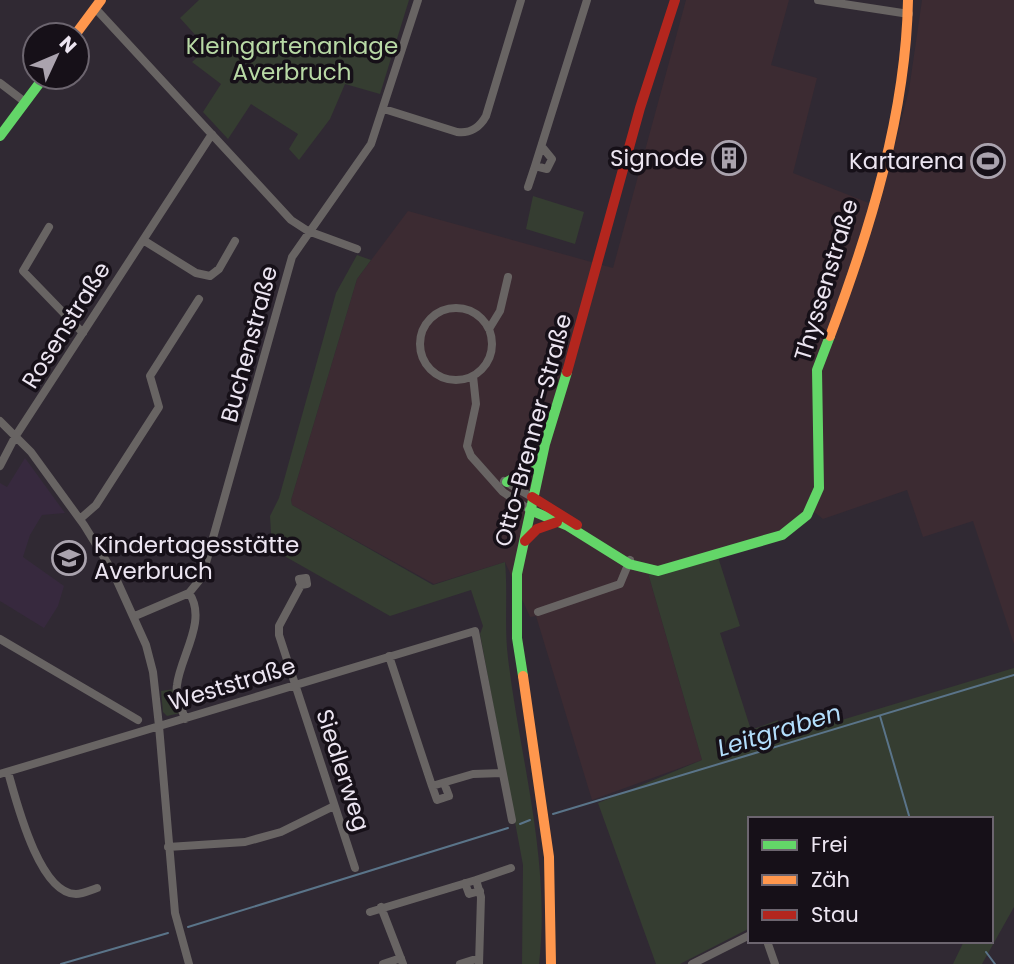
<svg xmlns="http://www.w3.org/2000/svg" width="1014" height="964" viewBox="0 0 1014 964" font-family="Poppins,sans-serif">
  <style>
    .built { fill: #37293e }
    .industrial { fill: #3c2b32 }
    .green { fill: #353d31 }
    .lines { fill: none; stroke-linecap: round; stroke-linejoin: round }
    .stream { stroke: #5a7489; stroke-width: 2 }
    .street { stroke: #686463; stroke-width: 8 }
    .fast { stroke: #63d668; stroke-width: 10 }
    .slow { stroke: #ff974d; stroke-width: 10 }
    .jam { stroke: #b3261e; stroke-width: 10 }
    .labels { text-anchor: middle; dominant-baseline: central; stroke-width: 7; stroke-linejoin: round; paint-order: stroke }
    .park-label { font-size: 23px; fill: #b8d9a5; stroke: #161018 }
    .poi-label { font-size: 23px; fill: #ece5f1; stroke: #161018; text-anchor: end }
    .street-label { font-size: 23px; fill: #ece5f1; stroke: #161018 }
    .water-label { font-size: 24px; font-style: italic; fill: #b3defc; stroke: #161018 }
  </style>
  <rect width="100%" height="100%" fill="#302933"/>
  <!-- built -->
  <path class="built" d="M25,458l40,55 -23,2 -12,20 -7,22 41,29 -6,20 -14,22 -44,-27v-118l7,4z"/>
  <!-- industrial -->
  <path class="industrial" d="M686,0h103l-18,65 46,13 -24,95 86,34 30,-117 13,-90h92v644l-41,-123 -50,16 -16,-47 -84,29 -14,-11 -16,18 -145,47 54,187 -110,40 -56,-184 -6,1 -25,-55 -71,22 -142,-79 -1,-5 66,-221 51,-68 205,57z"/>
  <!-- green -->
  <path class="green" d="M199,0h210l-29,94 -35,-10 -15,35 -31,41 -10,-11 9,-15 -47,-30 -23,35 -25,-27 18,-28 -29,-22 15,-14 -27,-30z
    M533,196l51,16 -9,32 -49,-15z
    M357,255l14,5 -14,19 -66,221 1,5 141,80 72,-23c3,31 -1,64 3,96 12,101 43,203 31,306h-17l1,-99 -43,-231 3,-8 -12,-36 -81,26 -118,-67 -2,-33 9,-18 57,-205z
    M718,557l22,69 -20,7 31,97 27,-10 4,18 232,-70v239l-32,57h-29l11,-23h27v-122h-89l-2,-3 -9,3h-141v109l-70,36h-24l-58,-161 104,-43 -54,-187z
    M174,689l6,24 -13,3 -4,-4 -2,-21z"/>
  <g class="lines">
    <!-- stream -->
    <path class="stream" d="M880,716l30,103
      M553,814l461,-139
      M520,824l10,-4
      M188,927l320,-99
      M986,952l9,12
      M61,964l107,-31"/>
    <!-- street -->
    <path class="street" d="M818,0l91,14
      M95,8l196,212 17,11 49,18
      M0,83l25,19
      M384,109l73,23c13,2 23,-5 29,-16l35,-116
      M543,148l9,11 -5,10 -12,-3 52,-166
      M528,187l7,-21
      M49,227l-26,44 60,62
      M143,240l53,33 14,3 9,-7 16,-28
      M420 344a36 36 0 1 1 72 0a36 36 0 1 1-72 0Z
      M489,329l11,-18 8,-34
      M473,376l3,28 -9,42 4,10 32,36 27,18
      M0,421l31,31 53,73 29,47 33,73 7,27 6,54 16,187 14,51
      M0,466l15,-29 197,-303
      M504,481l28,16
      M80,519l16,-14 63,-98 -9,-31 49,-77
      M301,585l6,-1 -1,-6 -7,1 2,6 -22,41v9l76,233
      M538,612l82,-28 10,-24
      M135,616l54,-23 13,-16 90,-320 79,-113 47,-144
      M0,639l138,81
      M389,656l43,130 41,-12 29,-1
      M185,719c-3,-10 -10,-23 -8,-34 3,-28 31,-65 12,-92
      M8,772c8,28 31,122 68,122 6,0 15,-4 21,-6
      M0,774l475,-143 37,189
      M432,786l5,14 12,-4 -5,-13
      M168,847l77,-5 36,-10 53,-26
      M476,880l35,-12
      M465,883l4,11 11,-3
      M381,907l22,57
      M370,912l106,-32 5,17 -2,67
      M767,941l8,23
      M383,964l18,-6
      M460,964l19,-6
      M692,964l58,-29"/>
    <!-- fast -->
    <path class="fast" d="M0,136l44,-59
      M507,482l33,-19
      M530,510l38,16 61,38 29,7 124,-36 25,-20 12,-27 -2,-118 13,-34
      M523,676l-6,-38v-64l28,-130 22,-72"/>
    <!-- slow -->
    <path class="slow" d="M75,35l26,-35
      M830,336c40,-106 76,-222 78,-336
      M523,676l26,181 2,107"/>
    <!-- jam -->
    <path class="jam" d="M567,372l73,-264 35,-108
      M532,497l45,28
      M525,541l12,-12 20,-7"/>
  </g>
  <!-- icons -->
  <defs>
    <g id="building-ring" transform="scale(1.75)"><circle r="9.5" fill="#161018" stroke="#aaa3ae" stroke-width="1.5"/><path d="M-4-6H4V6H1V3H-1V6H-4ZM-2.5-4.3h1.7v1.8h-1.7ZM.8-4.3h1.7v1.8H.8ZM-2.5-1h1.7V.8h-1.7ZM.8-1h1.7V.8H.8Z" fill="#aaa3ae"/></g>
    <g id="stadium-ring" transform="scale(1.75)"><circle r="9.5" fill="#161018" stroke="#aaa3ae" stroke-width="1.5"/><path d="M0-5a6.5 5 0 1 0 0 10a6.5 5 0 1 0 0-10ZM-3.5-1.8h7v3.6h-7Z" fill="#aaa3ae"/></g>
    <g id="school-ring" transform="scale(1.75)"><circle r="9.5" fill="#161018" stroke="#aaa3ae" stroke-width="1.5"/><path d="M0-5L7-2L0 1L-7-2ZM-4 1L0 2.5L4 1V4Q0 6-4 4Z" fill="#aaa3ae"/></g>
  </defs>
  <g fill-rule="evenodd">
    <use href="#building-ring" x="729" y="158"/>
    <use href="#stadium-ring" x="988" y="161"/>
    <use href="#school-ring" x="69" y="558"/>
  </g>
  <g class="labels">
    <!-- park labels -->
    <g class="park-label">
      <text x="292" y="46">Kleingartenanlage<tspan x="292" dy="26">Averbruch</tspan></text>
    </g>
    <!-- poi labels -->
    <g class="poi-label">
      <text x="704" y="158">Signode</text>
      <text x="964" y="161">Kartarena</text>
      <text x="94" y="545" text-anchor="start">Kindertagesstätte<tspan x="94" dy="26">Averbruch</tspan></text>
    </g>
    <!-- street labels -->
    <g class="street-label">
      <text transform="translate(826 280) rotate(-73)">Thyssenstraße</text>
      <text transform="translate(66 325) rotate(-58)">Rosenstraße</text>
      <text transform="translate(249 344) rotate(-75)">Buchenstraße</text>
      <text transform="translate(533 430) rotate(-75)">Otto-Brenner-Straße</text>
      <text transform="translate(232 684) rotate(-17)">Weststraße</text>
      <text transform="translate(343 770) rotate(72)">Siedlerweg</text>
    </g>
    <!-- water labels -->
    <g class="water-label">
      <text transform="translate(779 730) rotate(-17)">Leitgraben</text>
    </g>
  </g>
  <!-- legend -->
  <rect x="748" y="817" width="245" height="126" fill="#161018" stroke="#6c656f" stroke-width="2"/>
  <rect x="762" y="840" width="35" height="10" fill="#63d668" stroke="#6c656f" stroke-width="2"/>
  <text x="811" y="852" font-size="21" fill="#ece5f1">Frei</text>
  <rect x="762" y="875" width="35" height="10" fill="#ff974d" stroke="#6c656f" stroke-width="2"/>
  <text x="811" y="887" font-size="21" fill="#ece5f1">Zäh</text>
  <rect x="762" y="910" width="35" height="10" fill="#b3261e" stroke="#6c656f" stroke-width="2"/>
  <text x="811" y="922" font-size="21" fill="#ece5f1">Stau</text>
  <!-- north arrow -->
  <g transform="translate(56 56) rotate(46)"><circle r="33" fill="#161018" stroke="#6c656f" stroke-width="2"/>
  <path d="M0-5L12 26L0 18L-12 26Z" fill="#aaa3ae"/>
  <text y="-10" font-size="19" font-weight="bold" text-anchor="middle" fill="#ece5f1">N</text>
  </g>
</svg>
